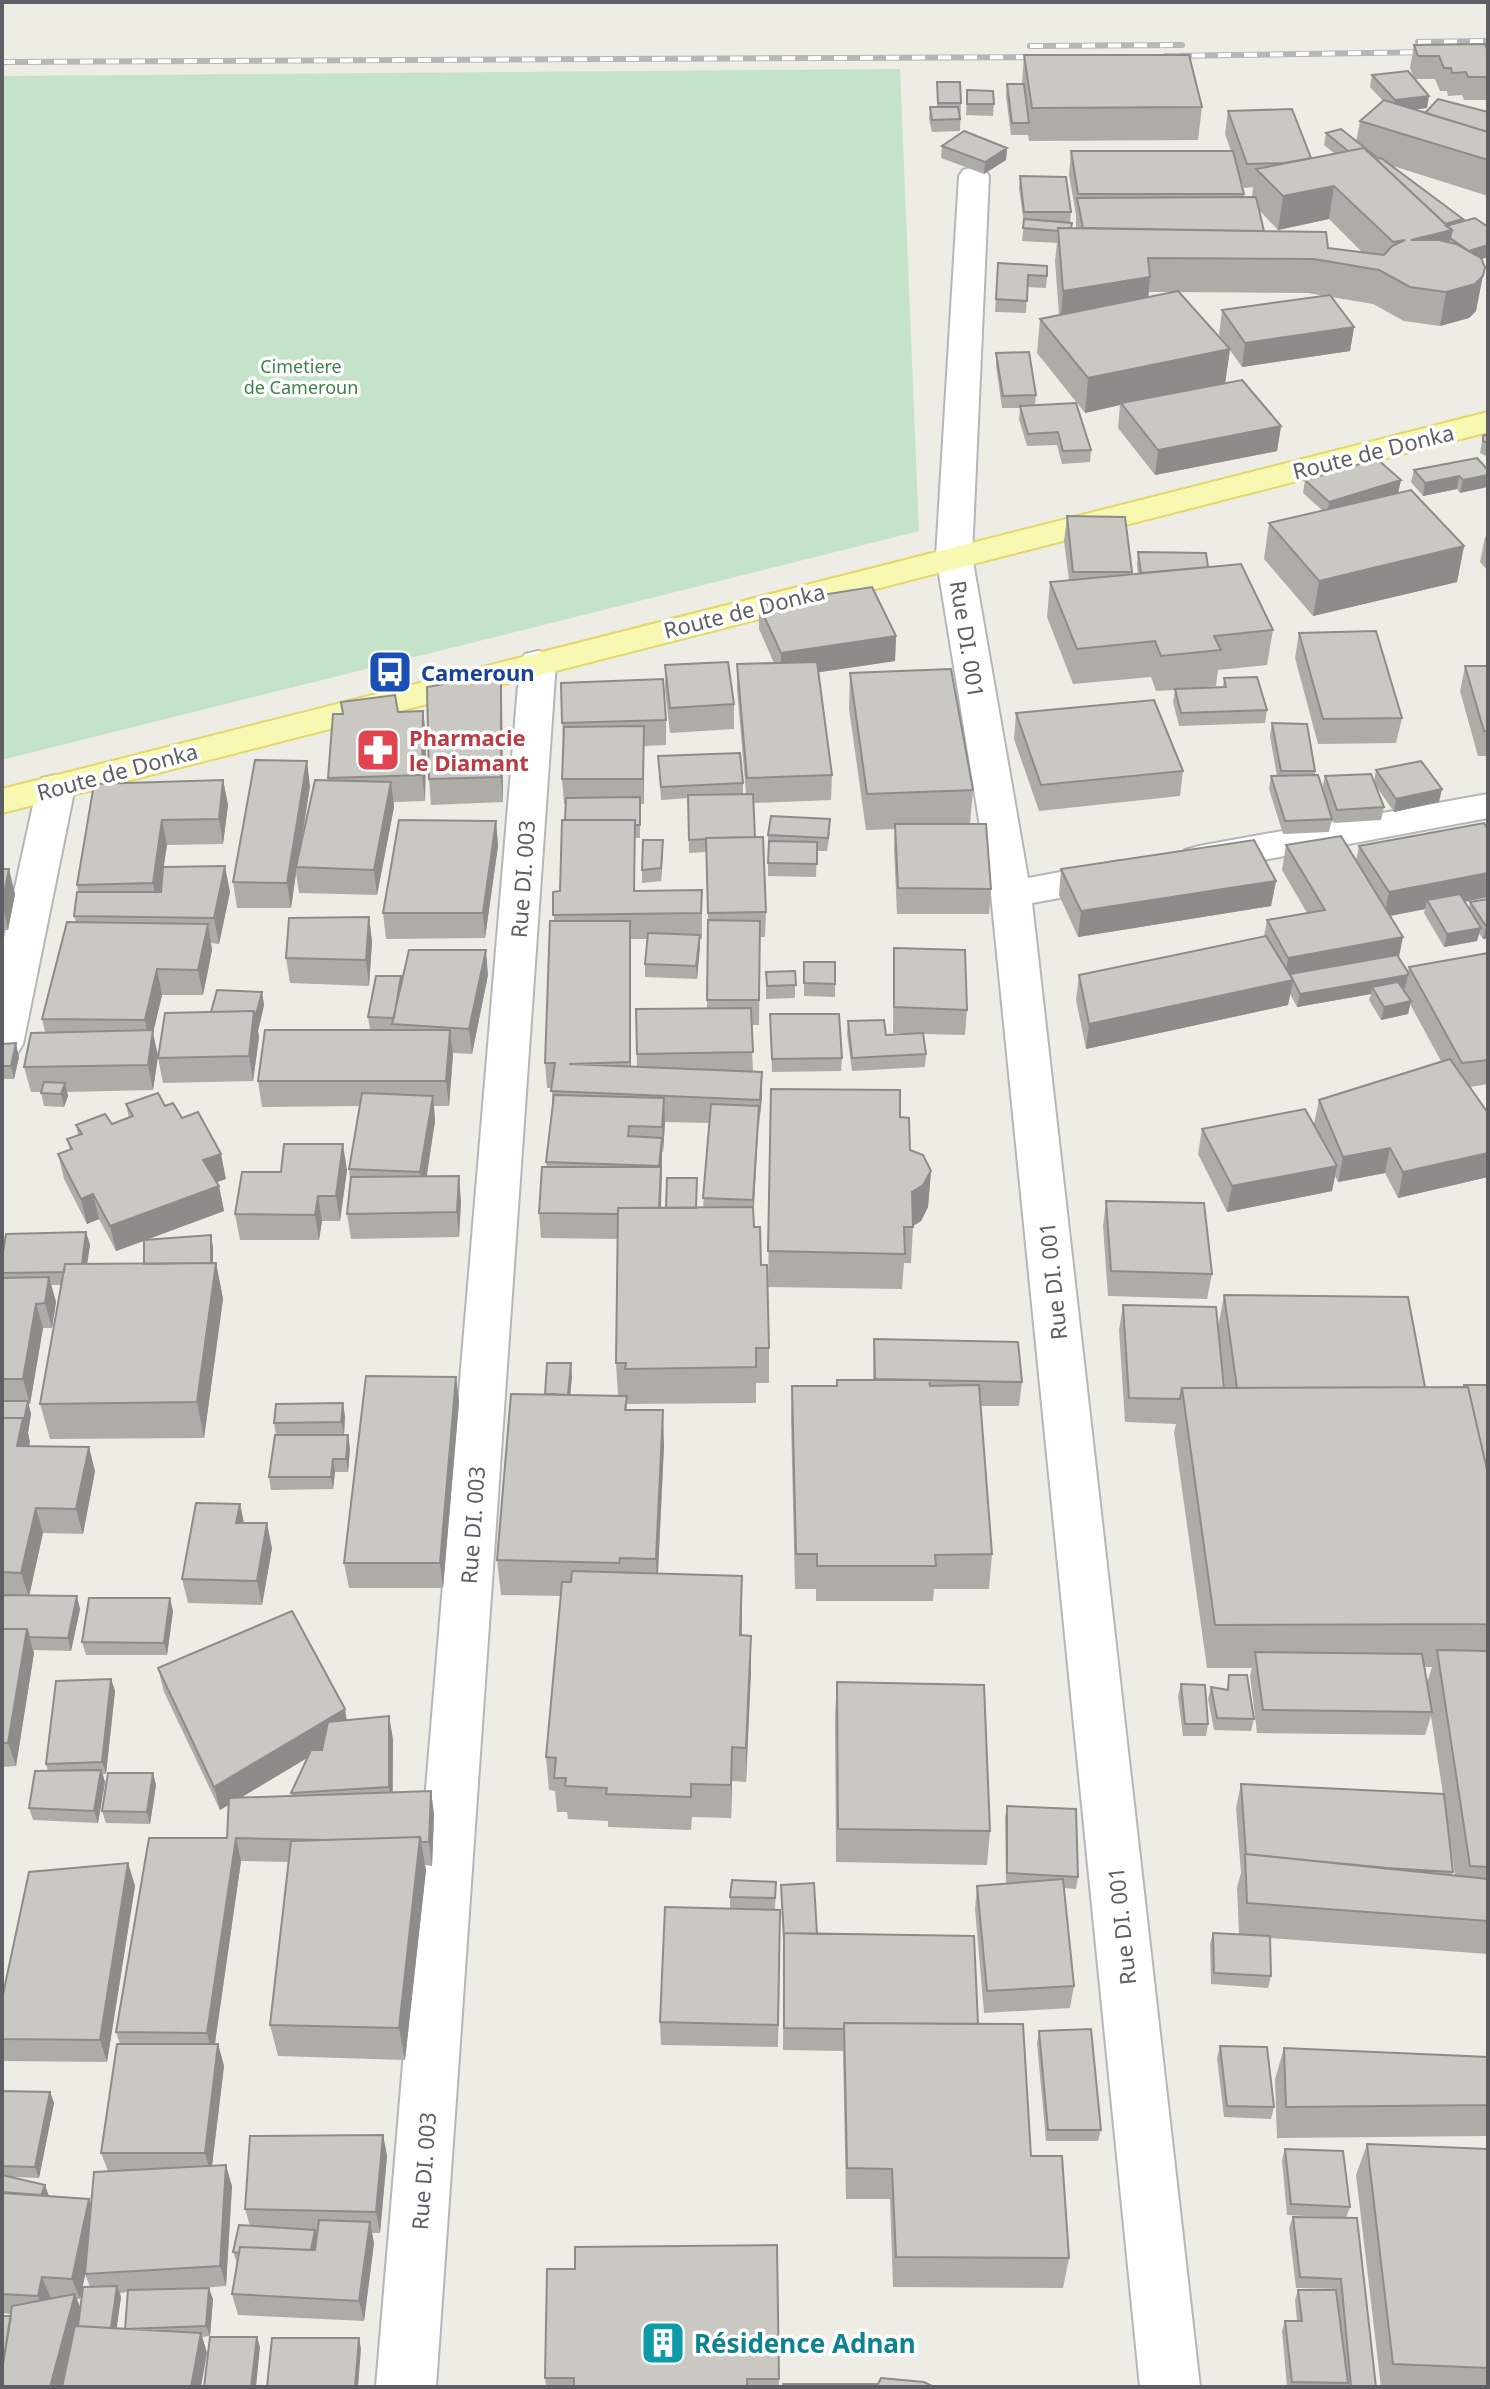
<svg xmlns="http://www.w3.org/2000/svg" width="1490" height="2389" viewBox="0 0 1490 2389" font-family="'Noto Sans',sans-serif">
  <style>
    .green { fill: #c4e3c9 }
    .lines { fill: none; stroke-linecap: round; stroke-linejoin: round }
    .minor-casing { stroke: #b5b6bb; stroke-width: 4 }
    .major-casing { stroke: #e5d668; stroke-width: 4 }
    .minor { fill: #fff; fill-rule: evenodd }
    .major { fill: #f7f8b1; fill-rule: evenodd }
    .rail-casing { stroke: #b5b6b6; stroke-width: 6 }
    .rail { stroke: #fff; stroke-width: 4; stroke-dasharray: 13; stroke-linecap: butt }
    .wall { fill: #aeaca7; fill-rule: evenodd }
    .shaded-wall { fill: #8d8c88 }
    .building { fill: #cac8c2; stroke: #8d8c88; stroke-width: 2 }
    .labels { text-anchor: middle; dominant-baseline: central; stroke-width: 7; stroke-linejoin: round; paint-order: stroke }
    .far-park-label { font-size: 18px; fill: #3e834c; stroke: #fff }
    .street-label { font-size: 22px; fill: #5d5f64; stroke: #fff }
    .transit-label { font-size: 22px; font-weight: bold; fill: #164399; stroke: #fff; text-anchor: start }
    .health-label { font-size: 22px; font-weight: bold; fill: #be3a42; stroke: #fff; text-anchor: start }
    .near-culture-label { font-size: 26px; font-weight: bold; fill: #0d838f; stroke: #fff; text-anchor: start }
  </style>
  <rect width="100%" height="100%" fill="#eeede5"/>
  <!-- green -->
  <path class="green" d="M900,69l19,462 -917,229v-684z"/>
  <g class="lines">
    <!-- minor casing -->
    <g class="minor-casing">
      <path id="minor" d="M974,167l11,3 4,6 -17,380 56,322 92,-17 14,4 6,9 -6,9 -14,4 -88,16 168,1484h-60l-149,-1493 -55,-338 23,-380 4,-6z
        M538,651l13,3 5,8 -120,1725h-60l144,-1725 5,-8z
        M56,775l14,3 5,9 -52,257 -6,10 -15,5v-112l35,-160 5,-9z
        M1488,794v24l-289,54 -14,-4 -6,-9 6,-9 14,-4z"/>
    </g>
    <!-- major casing -->
    <g class="major-casing">
      <path id="major" d="M1488,412v20l-1486,381v-24z"/>
    </g>
    <!-- minor -->
    <use href="#minor" class="minor"/>
    <!-- major -->
    <use href="#major" class="major"/>
    <!-- rail casing -->
    <g class="rail-casing">
      <path id="rail" d="M1418,42l70,-1
        M1030,46l152,-1
        M1166,56l268,-4
        M2,62l1044,-5"/>
    </g>
    <!-- rail -->
    <use href="#rail" class="rail"/>
  </g>
  <!-- wall -->
  <path class="wall" d="M1414,45l74,6v49h-24l-2,-5 -14,1 -1,-5h-7l-5,-12h-21l13,29 -12,1 10,4 63,-1v84l-95,-30 70,53v2l25,7v29l-7,2 -5,52 -7,7 -29,8 -36,-5 -31,-17 -42,-7 23,30 -4,24 -108,16 -12,-17 -5,33 56,43 -4,25 -122,24 -37,-47 2,-23 -35,8 -48,-60 3,-34 19,-4 -4,-54 2,-18 -35,-2 2,-17 -5,-36 1,-12 51,36 -1,11 2,5h4v-13l-7,-40 2,-24h160l-6,-17 3,-23 83,47 23,-5 -10,-8 2,-12 30,9 4,-21 23,-20 -13,-14 2,-12 42,3 -4,-10zM1240,178l4,10 9,-1 -1,10h-8v-3zM1259,210l19,20 51,-11 33,33 -34,-4 -64,-17zM1149,292h25l-26,5zM1178,292l130,1 17,3 -103,14 -3,25 8,11z
    M1024,55l178,52 -4,33 -169,1 -1,-6h-17l-5,-39 1,-12h15z
    M937,82l24,21 -1,28 -28,1 -3,-13 1,-12h7z
    M967,90l27,14 -1,12 -27,-1z
    M942,146l65,2 -1,12 -22,14 -43,-16z
    M998,263l49,13 -1,12 -19,-1 -1,26 -31,-1z
    M996,353l40,42 -1,10 56,45 -1,12 -28,2 -5,-19 -30,1 -8,-27 1,-11h-18l-6,-42z
    M1488,434v23l-8,-4 3,-17z
    M1477,458l-17,35 -3,-4 -34,7 -12,-14 3,-12z
    M1305,480h96l-3,13 66,53 -7,36 -144,34 -49,-57 5,-36 54,-12 -20,-18z
    M1067,516l65,56v2h6l-1,-9 1,-13 70,15 65,63 -6,35 -49,5 -2,16 -30,3 37,-2 1,-9 43,32 -2,13 -86,3 -6,-24 2,-12 -19,1 -5,-14 -78,7 -26,-67 3,-35 19,-2 -5,-39z
    M1488,536v35l-8,-9 5,-25z
    M759,605l137,31 -1,25 -77,11 14,103 -1,25 -78,3 2,34 11,75 -1,25h-5l-1,88h-8l2,47h9v25l-4,29 -5,87 1,14 7,38 8,83v35h-13v20l-129,1v6l37,35 -6,128 84,38v24l9,35 -5,112 -14,-1 -1,37 -39,-1 -1,13 -83,-3v-6l-40,-2 -1,-7h-10l-2,-21 -6,-1 -3,-33 15,-161 -60,-1 -4,-35 48,-166 27,-18 -2,19 48,1 -2,-33 2,-124 -77,-1 -2,-25 7,-46 6,-60v-19h-5l-2,-25 9,-142 -1,-29 7,-1 6,-87h-2l-2,-25 1,-31 -2,-65 105,37v25l-22,1v58h-4v34h-5v53l67,-1v49h-2l-3,40 -52,-2v-13l2,-25h-16v127l6,1 -1,-58 71,-1 1,-88 -2,-68 -17,1 -1,-55 -27,2 -3,-44 85,27v11h3l-9,-105v-25l37,-1 -15,-34zM665,1122l44,1 -6,85h-42l1,-56h1z
    M1299,633l103,85 -6,25 -78,1 -23,-86z
    M665,665l69,39v25l-64,4 -5,-43z
    M1465,666h23v90h-10l-18,-65z
    M850,673l123,117 -3,34 21,65 -2,25h-92l-3,-65 1,-20 -29,1 -17,-121z
    M501,674l1,25 1,103 -72,3 -2,-26z
    M423,711l3,25 -1,65 -31,1v5l-17,88 -78,-2 -3,-20 -5,35h-54l-4,-26 77,-96 -8,54 26,-60 5,-66z
    M1016,713l167,58 -3,25 -141,15 -25,-72z
    M1272,723l43,48v4l17,44 -3,13 -46,2 -14,-45 2,-13h6l-7,-40z
    M1376,770l63,32 -45,10 -18,-26 8,21 -3,13 -47,3 -12,-34 3,-13 49,5z
    M223,780l5,25 -5,39 -56,1 -7,47h70l-11,52 -8,-1 1,7 -9,45h-41l-9,38 5,23 -5,34 -86,2 1,4 -4,11 -20,-1 -3,-14h-10l-7,-25 21,-35 -3,-13 34,-97 -2,-6 4,-24 -1,-7 17,-101z
    M496,821l2,25 -13,92 -99,1 -3,-26z
    M1488,829v68l-23,5 4,6 1,-6 18,-3v39l-5,1 -4,-6 -2,8 -33,6 -20,-34 1,-4 -35,7 9,41 9,15 1,-5 79,-14v131l-18,3 18,26v64l-90,21 -13,-25 -47,9 -3,-6 -3,15 -105,21 -29,-58 4,-25 112,-5 5,-24 122,-39 -31,-57 -2,10 -27,6 -12,-20 2,-6 -74,13 -7,-13 -2,11 -202,44 -10,-49 3,-25 185,-39 3,-16 40,-7 -25,-43 4,-25 70,16 3,-15z
    M830,832l-3,19h-10l-1,26 -48,-1v-41z
    M663,840l-2,41 -19,2v-13z
    M2,869l13,25 -7,36h-6z
    M1061,869l215,12 -5,25 -193,31 -19,-42z
    M369,917l3,25 -3,44 -79,-3 -4,-25z
    M894,948l73,62 -2,25 -42,-1 3,20 -1,13 -73,4 -5,-37 1,-13 38,14 31,-2h-24z
    M804,962h31v35l-31,-1z
    M795,971v27l-29,1v-27z
    M488,975l-16,79 -19,-1 -4,53h-15l1,15 -8,55 34,25 -2,36 -108,2 -4,-25 3,-33 -1,-12 11,-63 -98,1 -4,-26 112,-51 -2,-13 33,-34z
    M262,992l2,13 -6,26 1,6 -6,44 -90,2 -5,-25 53,-46z
    M770,1014l72,44 -1,13 -69,1z
    M2,1044l17,13 -5,22h-12z
    M771,1089l129,28 10,33 21,21 -3,36 -7,14 -8,5 -2,37h-7l-2,26 -134,-2z
    M126,1104l39,2 17,12 44,61 -9,3 2,4 5,25 -78,29 65,-5 2,13v15h3l7,36 -19,139 -154,1 -10,-35 21,-119h-10l5,17 -4,26h-9l-13,76h-2l3,10 -3,19 2,9 -1,4 66,25 -12,63 -40,-1 -14,62 51,14 -9,42 -38,-1 1,3 -18,113 -14,1v-494l84,-41 4,13 -3,19h57v-23l-28,10 -17,-32 -12,5 -23,-45 -6,-25 12,-4 -3,-11 11,-4 -2,-10 36,-1 17,-6z
    M347,1170l-7,51h-18l-3,19h-79l-5,-26 46,-42z
    M1106,1201l106,73 -5,25 -99,-3 -5,-70z
    M1224,1295l201,92 63,-2v569l-218,-16 1,38 -3,12 -57,-4 -1,-40 3,-11 26,1 -2,-47 4,-14 -5,-65 5,-24 202,10 -12,-78 -6,19 -168,-2 -7,-57 2,-8h-45l-33,-236 2,-8 -51,-2 -6,-92 4,-25 95,22zM1221,1355l4,33h-1zM1425,1667h7l-5,15zM1447,1821l8,54h-3l1,-3z
    M874,1339l148,43 -3,24h-39l12,148 -3,35h-55l-1,12h-117v-12h-21l-4,-168 1,-35h44l1,-6h36z
    M456,1377l3,25 -16,186h-94l-5,-25z
    M345,1416l-1,19h-32l38,13 -2,24h-13l-2,17 -62,1 -2,-13 7,-42 -2,-12z
    M240,1504l4,19 28,25 -10,57 -74,-2 -6,-24z
    M173,1611l-6,44h-81l-4,-13z
    M158,1668l189,52 42,-4 4,24v52l38,-1 3,24 -2,51 -7,-1 1,5 -21,190 -127,-4 -8,-31 19,-163 -48,-1 -26,183h3l6,22 -12,100 20,20 -6,100 -38,3 25,10 -3,37 -8,1 5,16 -196,-37v-2l-9,-1v-222l48,1 4,11 -15,75 -26,-1 36,19 42,8 17,-33 -7,-18 19,-109 -4,-12 111,-194 1,-33 -8,5 -56,-118zM307,1758l-16,35 1,3 -50,1zM85,2274l5,13 -10,21 -3,-9h3zM128,2292l-3,37 -9,-1 5,-31 -1,-4z
    M1229,1675l25,44 -3,12 -37,-1 -6,-31 3,-12 16,3z
    M111,1679l4,12 -9,83h-3l2,8 -7,41 -65,-3 -4,-12 19,-37 -2,-7z
    M837,1682l153,149 -3,34 -151,-3 -1,-146z
    M1181,1684l27,40 -2,12h-23l-5,-40z
    M153,1773l3,12 -6,39 -44,-1 -4,-12z
    M1007,1806l71,71 -2,12 -12,-1 10,98 -4,22 -86,5 -9,-104 2,-23 29,-2 -1,-66z
    M128,1863l7,23 -28,176 -105,-1v-62z
    M776,1882l-1,28h5l-2,137 -117,-2 -1,-23 70,-114v-11z
    M781,1885l36,49 161,90 53,132 38,102 -6,30 -170,-1 -3,-88h-44l-3,-148 -60,-1 1,-100z
    M1039,2031l62,99 -3,11h-52l-9,-98z
    M1220,2046l54,61 -3,12 -47,-2 -7,-59z
    M1284,2048l204,9v79l-211,2 -2,-59z
    M383,2135l4,21 -7,77h-8l2,10 -10,78 -126,-6 -6,-21 5,-31 -4,-11 17,-26 -5,-17z
    M1367,2144l121,5v238h-107l-25,-212z
    M1285,2149l65,58 -4,11 -59,-3 -5,-55z
    M1293,2217l64,1 19,169h-89l-5,-56 3,-10h12l-2,-21 3,-10 41,24 -2,-25 -41,-1 -7,-60z
    M777,2245l2,142h-233l-1,-9 30,-109z"/>
  <!-- shaded-wall -->
  <path class="shaded-wall" d="M1429,96l-2,12 -34,4 2,-12z
    M1007,148l-1,12 -22,14 1,-12z
    M1334,186l-5,33 -51,11 5,-34z
    M1463,219l-2,12 -10,3 -6,30 -34,-24 25,-14z
    M1488,245v12l-23,7 3,-13z
    M1483,276l-7,35 -7,7 -29,8 6,-34z
    M1150,277l-3,35 -87,13 3,-34z
    M1354,327l-4,24 -108,16 3,-24z
    M1230,349l-5,35 -104,19 -1,2 -35,8 3,-35z
    M1281,426l-4,25 -122,24 3,-25z
    M1488,475v12l-28,6 3,-13z
    M1459,476l-2,13 -34,7 2,-13z
    M1401,480l-3,13 -71,22 2,-13z
    M1464,546l-7,36 -144,34 6,-35z
    M896,636l-1,25 -114,17v-25z
    M501,674l1,25 1,103 -2,-25z
    M423,711l3,25 -1,65 -3,-26z
    M644,726v78l-1,-25z
    M307,761l3,25 -13,81h-1v6l-5,35 -4,-25z
    M223,780l5,25 -5,39 -4,-25z
    M391,782l3,25 -17,88 -3,-25z
    M1442,789l-3,13 -45,10 2,-13z
    M162,820l5,25 -10,63 -4,-25z
    M496,821l2,25 -13,92 -2,-25z
    M663,840v13l-2,28v-13z
    M225,866l5,26 -11,52 -5,-26z
    M9,869l6,25 -7,36 -6,-27z
    M1488,873v24l-56,11 -5,-8 -2,9 -41,8 5,-25z
    M1276,881l-5,25 -193,31 3,-26z
    M369,917l3,25 -3,44 -3,-26z
    M630,921l1,25v141l-1,-25z
    M208,924l4,26 -9,45 -5,-25z
    M1488,925v13l-5,1 3,-13z
    M1481,928l-4,13 -33,6 3,-13z
    M700,935v13l-3,31 -1,-13z
    M1403,937l-5,25 -105,19 -5,24 -202,44 3,-25 195,-42 4,-24z
    M486,950l2,25 -16,79 -3,-25z
    M157,969l5,26 -9,38 5,23 -5,34 -5,-25 2,-20 -5,-25z
    M1408,975l-3,13 -30,5 -3,-6 -1,7 -74,13 3,-13z
    M262,992l2,13 -6,26 1,6 -6,44 -4,-25 5,-45z
    M1411,1001l-3,13 -27,6 3,-13z
    M450,1030l3,25 -4,51 -3,-25z
    M16,1043l3,14 -5,22 -3,-13z
    M762,1072v25l-3,29 1,-26z
    M65,1083l3,13 -4,11 -3,-13z
    M433,1096l2,25 -12,76 -3,-25z
    M664,1098l1,25 -2,29 -1,-25z
    M759,1106l-1,25 -5,94v-25z
    M662,1138v25l-2,77 -1,-74z
    M343,1144l4,26 -7,51 -4,-25z
    M1390,1148l-5,25 -47,9 5,-25z
    M1488,1153v24l-90,21 5,-26z
    M221,1154l5,25 -18,6 -5,-25z
    M1337,1166l-5,25 -105,21 5,-26z
    M931,1171l-3,36 -7,14 -11,7 2,-36z
    M459,1176l2,25 -2,36 -2,-25z
    M219,1186l5,25 -108,40 -6,-25z
    M93,1194l6,25 -12,5 -6,-25z
    M318,1196l4,25 -3,19 -4,-25z
    M86,1232l4,13 -6,40 -3,-13z
    M211,1235l2,13v29l-2,-13z
    M216,1263l7,36 -19,139 -7,-36z
    M49,1277l7,25 -4,26 -7,-25z
    M36,1304l7,24 -13,76 -7,-25z
    M571,1363l1,13 -3,32 -1,-13z
    M456,1377l3,25 -16,186 -3,-25z
    M28,1401l3,13 -3,19 2,9 -6,28 -7,-24z
    M343,1403l2,13 -1,19 -3,-13z
    M663,1410l1,35 -7,148 -1,-34z
    M348,1435l2,13 -2,24 -2,-13z
    M89,1447l6,24 -12,63 -7,-25z
    M333,1459l2,13 -2,17 -2,-12z
    M240,1504l5,24 -9,-5z
    M36,1508l7,25 -14,64 -8,-24z
    M267,1523l5,25 -10,57 -5,-24z
    M742,1576v35l-2,59v-35z
    M77,1596l3,13 -9,42 -3,-13z
    M170,1598l3,13 -6,44 -3,-12z
    M27,1629l7,24 -18,113 -8,-23z
    M751,1636v34l-5,112v-34z
    M111,1679l4,12 -9,83 -4,-12z
    M345,1709l4,24 -129,77 -6,-23z
    M389,1716l4,24 -1,70 -3,-23z
    M732,1747v34l-1,37v-33z
    M101,1770l4,12 -7,41 -4,-12z
    M153,1773l3,12 -6,39 -3,-12z
    M431,1791l3,24 -2,51 -3,-24z
    M420,1837l6,33 -21,190 -6,-32z
    M236,1838l5,23 -28,195 -6,-23z
    M128,1863l7,23 -28,176 -7,-22z
    M218,2044l6,22 -13,108 -6,-21z
    M50,2092l4,11 -15,75 -4,-11z
    M383,2135l4,21 -7,77 -4,-21z
    M226,2165l6,21 -6,100 -6,-20z
    M45,2185l4,11 -9,3z
    M89,2199l8,21 -17,79 -8,-20z
    M370,2222l4,21 -10,78 -5,-20z
    M315,2230l2,11 -4,27 -3,-11z
    M42,2277l9,21 -5,19 -8,-21z
    M117,2286l4,11 -6,44 -4,-11z
    M209,2288l4,11 -3,37 -4,-10z
    M75,2294l8,21 -19,72h-14z
    M201,2333l6,20 -6,34h-10z
    M257,2337l3,10 -4,40h-5z
    M359,2338l2,11 -3,38h-3z"/>
  <!-- building -->
  <path class="building" d="M1485,44l3,7v26h-20l-2,-5 -14,1 -1,-5h-7l-5,-12h-21l-4,-11z
    M1024,55h165l13,52 -170,1z
    M1408,71l21,25 -34,4 -23,-25z
    M937,82h23l1,21h-23z
    M1007,84h17l5,39h-17z
    M967,90l26,1 1,13h-27z
    M1438,99l50,13v20l-63,-19z
    M1384,100l104,32v28l-128,-39z
    M930,107h28l2,12 -28,1z
    M1292,109l19,49 -27,5 -37,1 -19,-53z
    M1341,129l34,27h-2l-9,-8 -16,3 -22,-18z
    M964,131l43,17 -22,14 -43,-16z
    M1364,148l88,82 -41,10h28l17,4 25,14 4,9 -2,9 -8,8 -29,8 -36,-5 -31,-17 -65,-11 -166,-1 2,19 -87,14 -5,-63 268,4 2,16 56,7 8,-9 13,-6 -12,2 -59,-56 -51,10 -27,-27z
    M1071,151h162l11,43h-166z
    M1381,158l82,61 -18,5 -69,-65z
    M1020,176l46,1 5,35h-47z
    M1256,197l8,34 -181,-3 -6,-30z
    M1475,218l13,9v18l-19,6 -19,-13 2,-8 -6,-4z
    M1024,219l48,4 -1,5h-13v3l-35,-3z
    M998,263l49,3v10l-19,-1 -1,26 -31,-2z
    M1178,291l52,58 -142,29 -48,-59z
    M1330,295l24,32 -109,16 -23,-33z
    M1029,352l7,43 -33,1 -7,-43z
    M1242,380l39,46 -123,24 -37,-47z
    M1076,403l15,47 -28,1 -5,-19 -30,2 -8,-28z
    M1488,434v9l-5,-2v-5z
    M1477,458l11,12v5l-25,5 -4,-4 -34,7 -11,-13z
    M1377,459l24,21 -72,22 -24,-22z
    M1411,490l53,56 -145,35 -50,-58z
    M1067,516l58,1 7,55h-59z
    M1138,552l68,1 2,14 -67,6z
    M1241,564l32,66 -59,6 7,14 -60,6 -6,-15 -78,8 -27,-67z
    M872,587l24,49 -115,17 -22,-48z
    M1376,631l26,87 -79,1 -24,-86z
    M728,662l6,42 -64,4 -5,-43z
    M817,662l15,113 -85,3 -10,-114z
    M1465,666h23v65h-4z
    M951,669l22,121 -106,4 -17,-121z
    M501,674v103l-72,2 -2,-92z
    M1257,677l10,33 -86,3 -6,-24 51,-2 -2,-9z
    M663,679l3,41 -104,3 -1,-40z
    M395,695l3,17 25,-1 -1,64 -94,3 5,-64h10l-2,-12z
    M1154,700l29,71 -142,14 -25,-72z
    M1272,723l35,1 8,47h-34z
    M644,726l-1,53h-81l2,-52z
    M740,753l3,30 -82,4 -3,-31z
    M255,760l52,1 -20,122 -54,-1z
    M1421,761l21,28 -46,10 -20,-29z
    M1371,774l13,33 -47,3 -12,-34z
    M1318,775l14,44 -47,2 -14,-45z
    M223,780l-4,39 -57,1 -9,63 -76,2 17,-101z
    M315,780l76,2 -17,88 -78,-3z
    M753,794l2,43 -49,1v1l-17,1 -1,-45z
    M640,797v28h-5v-5h-70l1,-22z
    M771,816l59,3 -2,19 -60,-3z
    M399,820l97,1 -13,92h-100z
    M562,820h73l-1,71 68,-1 -1,23 -148,2v-23l7,-1z
    M1484,823l4,6v44l-99,19 -30,-46z
    M895,824h91l5,65 -93,-1z
    M1341,836l62,101 -115,21 -21,-38 58,-10 -39,-65z
    M763,837l3,75 -58,1 -2,-75z
    M643,840h20l-2,28 -19,2z
    M1254,840l22,41 -195,30 -20,-42z
    M769,841l48,1v22l-49,-1z
    M225,866l-11,52 -140,-2 3,-24h84l2,-25z
    M2,869h7l-7,34z
    M1460,894l21,34 -34,6 -20,-34z
    M1488,899v26l-2,1 -16,-24z
    M369,917l-3,43 -80,-2 3,-40z
    M708,920l52,1 -1,79h-52z
    M550,921h80v141l-61,2 193,8 -2,28 -209,-9 4,-28h-10z
    M67,922l141,2 -10,46 -41,-1 -12,51 -103,-1z
    M648,933l52,2 -4,31 -51,-2z
    M1266,936l27,44 -204,44 -10,-49z
    M894,948l71,2 2,60 -73,-3z
    M409,950h77l-17,79 -77,-5z
    M1488,953v107l-26,3 -53,-96z
    M1397,955l11,17v3l-108,19 -10,-20z
    M804,962h31v22l-31,-1z
    M795,971l1,14 -29,1 -1,-14z
    M376,976h25l-7,42 -26,-1z
    M1398,982l13,19 -27,6 -12,-20z
    M217,990l45,2 -7,26 -1,-7 -43,1z
    M751,1008l2,44 -116,2 -1,-45z
    M254,1011l-5,45 -91,2 7,-45z
    M770,1014h69l3,44 -70,1z
    M884,1020l2,15 37,-2 3,21 -74,4 -4,-37z
    M153,1030l-5,35 -124,2 7,-34z
    M265,1030h185l-4,51h-188z
    M16,1043l-5,23h-9v-22z
    M1450,1059l38,54v40l-85,19 -13,-24 -47,9 -24,-57z
    M44,1082l21,1 -4,11 -20,-1z
    M771,1089l129,1v27l9,1 1,32 13,5 8,16 -8,14 -11,7 1,35h-9l1,27 -137,-3z
    M158,1093l7,13 8,-3 9,15 16,-6 23,42 -18,6 16,26 -109,40 -17,-32 -12,5 -23,-45 14,-5 -5,-10 15,-5 -6,-9 29,-11 7,10 21,-8 -7,-12z
    M362,1093l71,3 -13,76 -71,-3z
    M554,1095l110,3 -2,29 -33,-1 -1,10 34,2 -3,28 -113,-4z
    M711,1104l48,2 -6,94 -50,-2z
    M1305,1109l32,57 -105,20 -30,-57z
    M284,1144h59l-7,52h-18l-3,19 -80,-1 7,-42h39z
    M542,1167h119l-2,41h-41v6l-79,-1z
    M459,1176l-2,36 -110,2 4,-37z
    M667,1178h30l-1,30h-30z
    M1106,1201l98,2 8,71 -101,-3z
    M753,1207l1,20h6l1,38h6l2,83h-13v19l-131,2 1,-6h-10l2,-155z
    M86,1232l-4,32h-17l-1,8 -62,1v-15l4,-24z
    M211,1235v28l-67,1v-24z
    M216,1263l-19,139 -157,2 25,-140z
    M49,1277l-4,26 -9,1 -13,75h-21v-101z
    M1224,1295l184,2 17,90 -188,1z
    M1123,1305l93,2 8,81h-42l-2,11 -51,-1z
    M874,1339l144,3 4,40 -147,-3z
    M547,1363h24l-3,32 -23,-1z
    M366,1376l90,1 -16,186h-96z
    M837,1380h92l1,6 49,-1 13,169 -57,1 1,11h-119v-12h-21l-4,-168h45z
    M1464,1385h24v89l-20,-87h-4z
    M1468,1387l20,87v150l-273,1 -33,-237z
    M511,1394l116,2 -2,14h38l-7,149 -36,-1 -1,5 -122,-3z
    M2,1401h26l-4,19 -1,-2h-21z
    M343,1403l-2,19 -67,1 2,-19z
    M2,1418h21l-6,28 72,1 -13,62 -40,-1 -15,65 -19,-1z
    M275,1435h73l-2,24h-13l-2,18h-62z
    M196,1503l44,1 -4,19h31l-10,58 -75,-2z
    M572,1571l170,5 -2,59 11,1 -5,112 -14,-1 -1,38 -40,-1v13l-85,-3 1,-6 -42,-2 1,-8h-12l2,-20 -10,-1 16,-175h9z
    M2,1595l75,1 -9,42 -39,-1 -2,-8h-25z
    M89,1598h81l-6,45 -82,-1z
    M292,1611l53,98 -131,78 -56,-119z
    M2,1629h25l-19,114h-6z
    M1437,1650l51,1v216l-18,-1z
    M1255,1652l167,2 10,58 -169,-2z
    M1229,1675h18l7,44 -37,-1 -6,-31 17,3z
    M111,1679l-9,83 -56,2 10,-83z
    M837,1682l147,3 6,146 -152,-2z
    M1181,1684l24,1 3,39h-23z
    M389,1716v71l-98,6 20,-43h11l6,-28z
    M101,1770l-7,41 -65,-3 6,-37z
    M108,1773h45l-6,39 -45,-1z
    M1241,1784l203,10 9,78 -66,-4 -141,-14z
    M431,1791l-2,51h-8l-1,-5 -96,3 -88,-2 -29,195 -91,-1 33,-194h78l2,-40z
    M1007,1806l69,3 2,68 -71,-4z
    M420,1837l-21,191 -129,-3 21,-184z
    M1245,1854l243,25v42l-241,-18z
    M128,1863l-28,177 -98,-1v-40l27,-127z
    M1063,1879l11,107 -87,5 -10,-105z
    M732,1880l44,2 -1,16 -45,-1z
    M814,1883l3,51 -33,-1v6l-3,-54z
    M665,1907l115,3 -2,115 -118,-3z
    M784,1933l190,3 4,88 -134,-1v6l-60,-1z
    M1213,1933l57,3 1,40 -57,-3z
    M844,2023l179,1 8,132h31l7,102 -173,-1 -4,-88 -45,-1z
    M1091,2029l10,101h-53l-9,-99z
    M117,2044h101l-13,109h-104z
    M1220,2046l47,1 7,60 -47,-1z
    M1284,2048l204,9v48l-202,2z
    M2,2091l48,1 -15,75 -33,-1z
    M383,2135l-7,77 -131,-3 5,-73z
    M1367,2144l121,5v219l-95,-4z
    M1285,2149l58,2 7,56 -59,-3z
    M226,2165l-6,101 -135,8 9,-102z
    M2,2175l43,10 -4,10 -39,-3z
    M2,2193l87,6 -17,80 -30,-2 -4,19 -36,-2z
    M1293,2217l64,1 19,169 -25,-1 -10,-107 -41,-2z
    M319,2220l51,2 -11,79 -127,-7 8,-47 75,3z
    M239,2225l76,5 -4,20 -71,-3 -1,6 -6,-1z
    M777,2245l2,134h-32v8h-173v-9h-29l2,-109h28v-22z
    M117,2286l-6,42 -33,-2 5,-39z
    M209,2288l-3,38 -81,3 3,-39z
    M1298,2290h38l12,93 -56,-1 -7,-61h17z
    M75,2294l-25,93h-48v-17l10,-64z
    M2,2316h9l-9,54z
    M75,2326l126,7 -10,54h-129z
    M210,2337h47l-6,50h-47z
    M272,2338h87l-4,49h-88z
    M881,2378l43,4 10,5h-151v-3h95z"/>
  <!-- icons -->
  <defs>
    <g id="bus-square" transform="scale(2.3)"><rect x="-9" y="-9" width="18" height="18" rx="4" fill="#1a4fb4" stroke="#fff"/><path d="M-5-6H5V4H4V6H2V4H-2V6H-4V4H-5ZM-3.5-4V0h7V-4ZM-3.5 1.2v1.5H-2V1.2ZM2 1.2v1.5H3.5V1.2Z" fill="#fff"/></g>
    <g id="pharmacy-square" transform="scale(2.3)"><rect x="-9" y="-9" width="18" height="18" rx="4" fill="#e0444e" stroke="#fff"/><path d="M-2-6h4v4h4v4h-4v4h-4v-4h-4v-4h4Z" fill="#fff"/></g>
    <g id="building-square" transform="scale(2.3)"><rect x="-9" y="-9" width="18" height="18" rx="4" fill="#0f9aa8" stroke="#fff"/><path d="M-4-6H4V6H1V3H-1V6H-4ZM-2.5-4.3h1.7v1.8h-1.7ZM.8-4.3h1.7v1.8H.8ZM-2.5-1h1.7V.8h-1.7ZM.8-1h1.7V.8H.8Z" fill="#fff"/></g>
  </defs>
  <g fill-rule="evenodd">
    <use href="#bus-square" x="390" y="672"/>
    <use href="#pharmacy-square" x="378" y="750"/>
    <use href="#building-square" x="663" y="2343"/>
  </g>
  <g class="labels">
    <!-- far-park labels -->
    <g class="far-park-label">
      <text x="301" y="366">Cimetiere<tspan x="301" dy="21">de Cameroun</tspan></text>
    </g>
    <!-- street labels -->
    <g class="street-label">
      <text transform="translate(1373 451) rotate(-14)">Route de Donka</text>
      <text transform="translate(744 610) rotate(-14)">Route de Donka</text>
      <text transform="translate(968 639) rotate(81)">Rue DI. 001</text>
      <text transform="translate(117 771) rotate(-15)">Route de Donka</text>
      <text transform="translate(522 879) rotate(-86)">Rue DI. 003</text>
      <text transform="translate(1052 1281) rotate(-96)">Rue DI. 001</text>
      <text transform="translate(472 1525) rotate(-86)">Rue DI. 003</text>
      <text transform="translate(1121 1926) rotate(-96)">Rue DI. 001</text>
      <text transform="translate(423 2171) rotate(-86)">Rue DI. 003</text>
    </g>
    <!-- transit labels -->
    <g class="transit-label">
      <text x="421" y="672">Cameroun</text>
    </g>
    <!-- health labels -->
    <g class="health-label">
      <text x="409" y="737">Pharmacie<tspan x="409" dy="25">le Diamant</tspan></text>
    </g>
    <!-- near-culture labels -->
    <g class="near-culture-label">
      <text x="694" y="2343">Résidence Adnan</text>
    </g>
  </g>
  <!-- border -->
  <rect width="1490" height="2389" fill="none" stroke="#5d5f64" stroke-width="8"/>
</svg>
